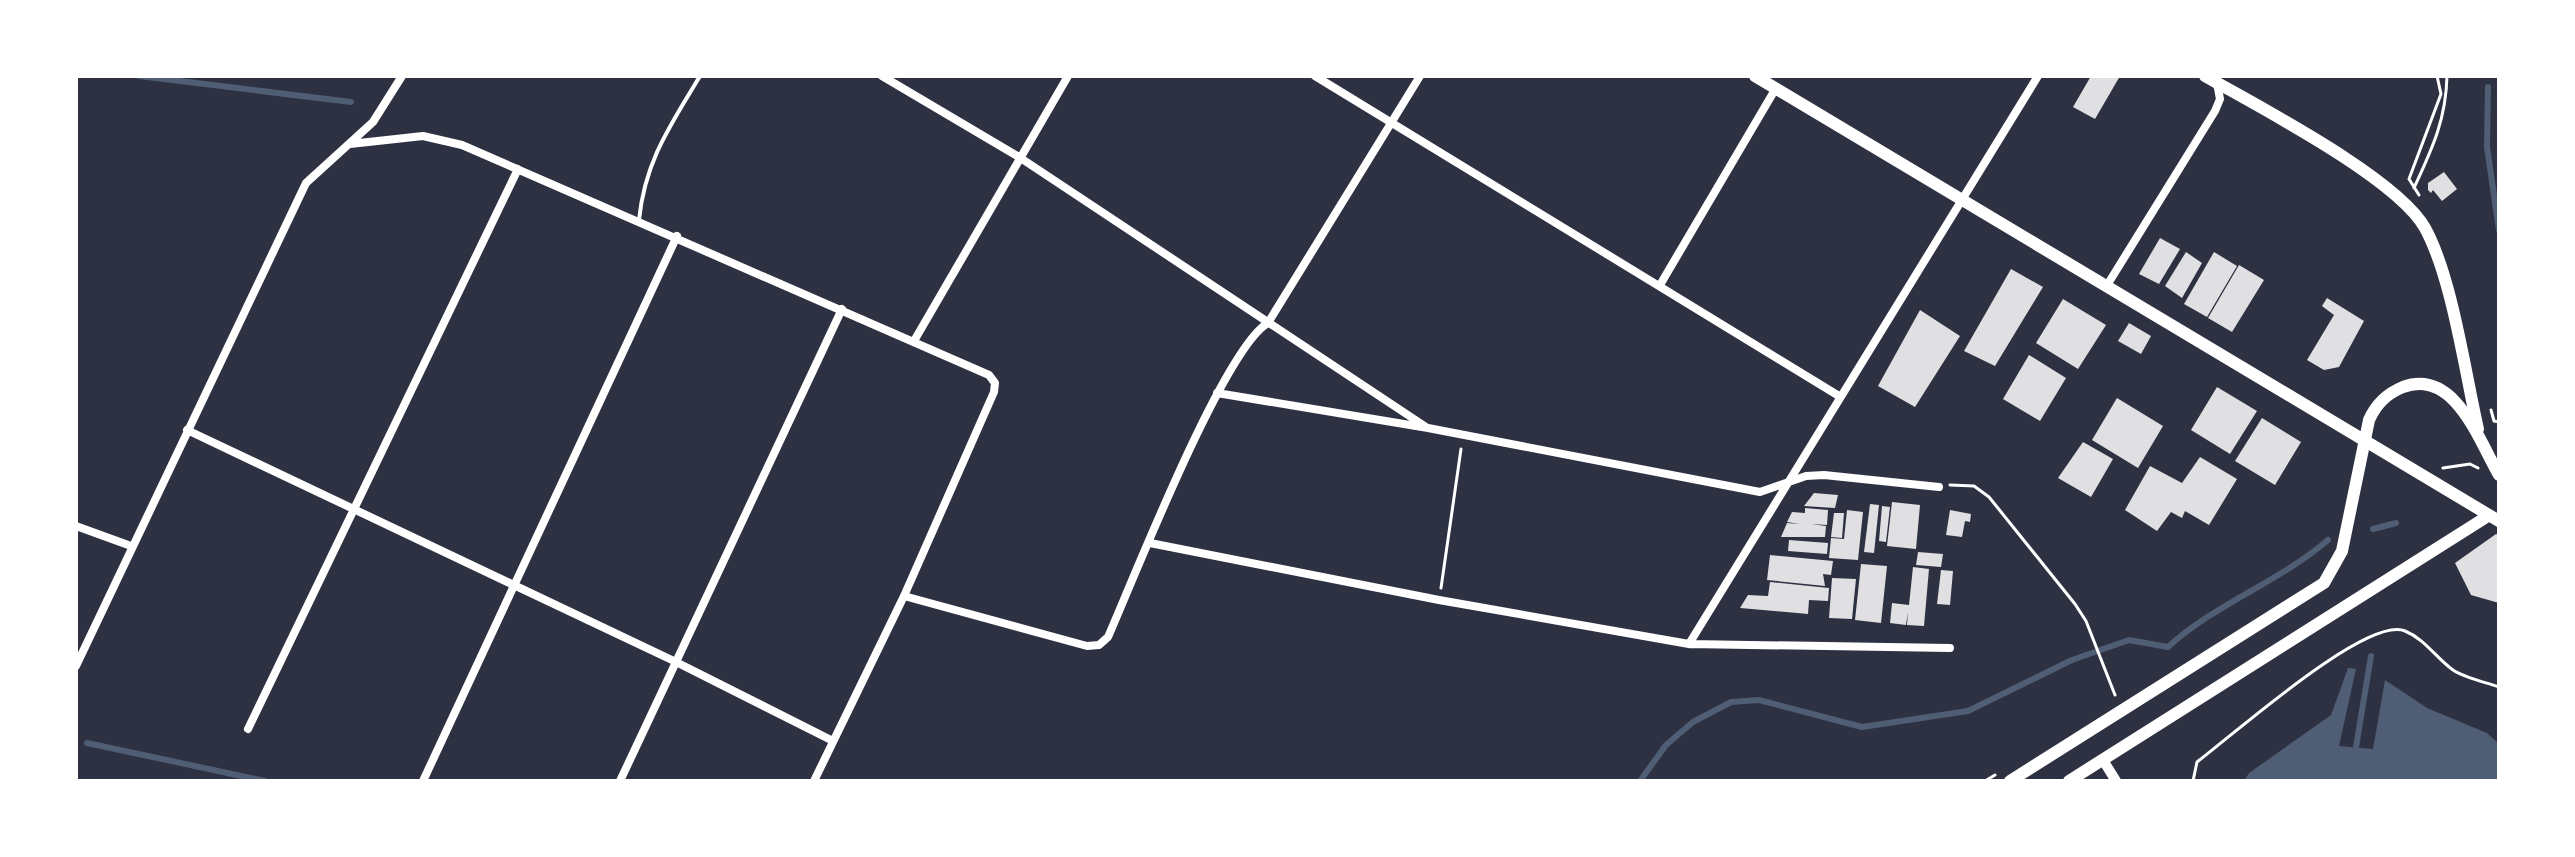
<svg xmlns="http://www.w3.org/2000/svg" width="2575" height="857" viewBox="0 0 2575 857" font-family="'Crimson Pro',serif">
  <style>
    .water { fill: #4f5d75 }
    .lines { fill: none; stroke-linecap: round; stroke-linejoin: round }
    .stream { stroke: #4f5d75; stroke-width: 6 }
    .building { fill: #e0e0e3 }
    .path { stroke: #fff; stroke-width: 3 }
    .service { stroke: #fff; stroke-width: 4 }
    .minor { stroke: #fff; stroke-width: 8 }
    .tertiary { stroke: #fff; stroke-width: 10 }
    .secondary { stroke: #fff; stroke-width: 12 }
  </style>
  <rect width="100%" height="100%" fill="#2d3142"/>
  <!-- water -->
  <path class="water" d="M2348,668l8,1 -17,77 34,3 12,-69 42,28 60,25 12,11v37h-255l5,-8 82,-58z"/>
  <g class="lines">
    <!-- stream -->
    <path class="stream" d="M139,76l212,26
      M2488,87l-1,60 12,83
      M2373,529l23,-6
      M87,743l178,38
      M2356,747l15,-91
      M1640,781l26,-36 27,-23 38,-20 28,-2 103,27 106,-16 104,-51 57,-20 39,7c47,-43 111,-65 160,-107"/>
  </g>
  <!-- building -->
  <path class="building" d="M2091,76h29l-25,43 -22,-12z
    M2444,172l13,17 -15,12 -9,-11 -2,3 -3,-3v-7z
    M2160,238l20,11 -21,35 -20,-10z
    M2186,252l16,11 -20,35 -17,-12z
    M2214,252l23,14 -30,51 -23,-13z
    M2239,265l25,15 -32,52 -24,-14z
    M2011,269l32,18 -48,79 -31,-15z
    M2327,298l37,23 -25,46 -15,3 -17,-10 27,-45 -12,-9z
    M2063,299l43,26 -28,44 -42,-26z
    M1920,310l40,26 -45,71 -37,-21z
    M2129,323l22,13 -10,18 -23,-13z
    M2029,355l37,23 -26,43 -37,-22z
    M2217,387l40,24 -27,43 -39,-24z
    M2117,398l46,28 -25,42 -46,-28z
    M2262,418l39,24 -26,43 -40,-24z
    M2083,442l30,17 -22,38 -33,-19z
    M2200,457l37,22 -28,46 -24,-14 -3,7 -11,-6 -14,19 -32,-21 25,-44 32,17z
    M1814,493l24,2 -3,13 -31,-2z
    M1892,502l28,3 -4,44 -29,-3z
    M1870,504l9,1 -5,48 -10,-1z
    M1882,506l8,1 -4,35 -7,-1z
    M1805,508l23,2 -1,15 -16,-1 15,2 -1,11h-44l6,-14 13,1 -13,-2 5,-10 13,1z
    M1847,510l16,2 -5,48 -29,-2 2,-20 13,1z
    M1950,510l21,4 -1,8 -5,-1 -3,16 -16,-2z
    M1834,513h10l-2,25 -11,-1z
    M2496,534l3,1v68l-28,-8 -16,-32z
    M1789,540l39,3 -1,11 -39,-3z
    M1918,552l25,2 -2,13 -25,-2z
    M1770,555l63,6 -2,14 -8,-1 2,12 -58,-6z
    M1861,564l26,2 -6,57 -26,-3z
    M1913,567l16,2 -5,57 -17,-1 1,-13 -2,13 -16,-2 2,-20 17,2z
    M1941,570l12,1 -3,34 -13,-1z
    M1832,578l24,1 -4,40 -23,-1z
    M1770,582l59,6 -1,13 -19,-1 -1,14 -68,-6 8,-13 20,1z"/>
  <g class="lines">
    <!-- path -->
    <path class="path" d="M2467,76h25
      M2414,188c18,-39 32,-68 33,-112
      M2419,195l-10,-16 32,-85 -4,-18
      M2491,410l3,11 5,1
      M2443,468l27,-4 8,4
      M1950,485l24,1 15,11 86,107 11,17 29,74
      M1441,588l20,-139
      M1985,781l10,-6
      M2193,781l4,-19c35,-26 170,-147 208,-131 20,8 31,27 48,39 12,8 32,12 46,17"/>
    <!-- service -->
    <path class="service" d="M639,220c6,-59 31,-94 61,-144"/>
    <!-- minor -->
    <path class="minor" d="M882,76l137,81 407,270
      M1315,76l524,320
      M350,144l73,-8 39,9 527,230 6,8 -1,9 -90,204 -90,185
      M1660,285l116,-197
      M2106,287l109,-176 5,-12 -3,-16
      M914,341l154,-265
      M1217,393l211,35 332,64 46,-16 18,-1 115,12
      M187,430l487,231 159,80
      M76,526l55,20
      M1150,543l289,57 250,44 261,4
      M904,596l183,50 12,-1 9,-8c26,-59 116,-289 160,-314l152,-247
      M1689,644l349,-568
      M76,666l230,-483 67,-61 29,-46
      M248,729l270,-560
      M423,781l254,-545
      M620,781l222,-472"/>
    <!-- tertiary -->
    <path class="tertiary" d="M2103,760l13,21"/>
    <!-- secondary -->
    <path class="secondary" d="M1755,76l744,445
      M2205,76c54,31 192,102 220,152 27,49 40,144 53,201
      M2010,781l314,-198 18,-32 27,-131c7,-16 17,-26 34,-33 52,-19 76,54 96,88
      M2069,781l419,-265"/>
  </g>
  <!-- border -->
  <rect width="2575" height="857" fill="none" stroke="#ffffff" stroke-width="156"/>
</svg>
